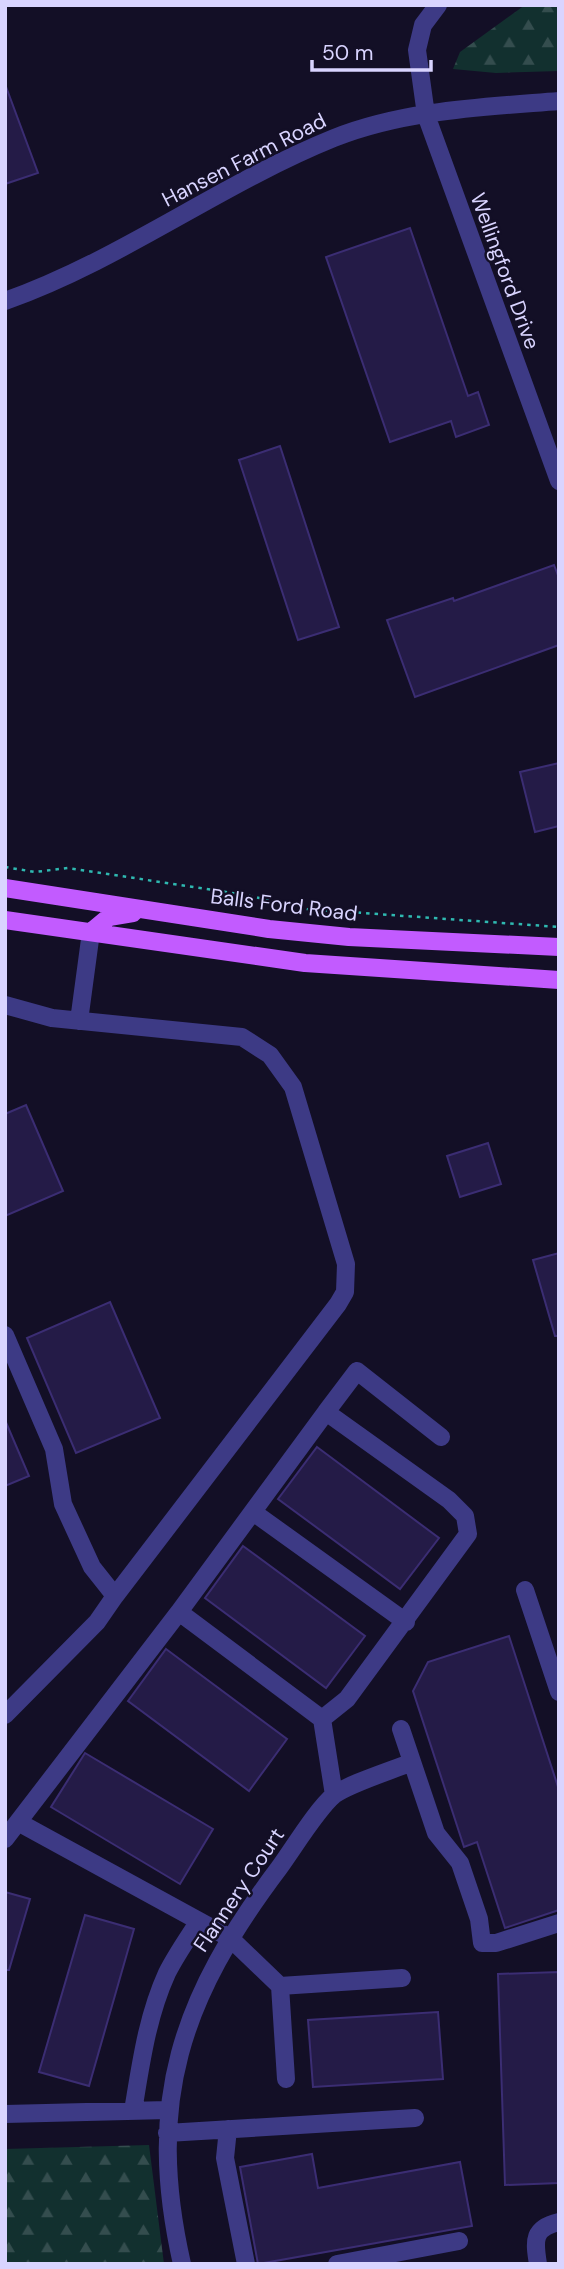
<svg xmlns="http://www.w3.org/2000/svg" width="564" height="2269" viewBox="0 0 564 2269" font-family="'DM Sans',sans-serif">
  <style>
    .forest { fill: url(#forest-firs) }
    .building { fill: #241b47; stroke: #3b2d73; stroke-width: 2 }
    .lines { fill: none; stroke-linecap: round; stroke-linejoin: round }
    .path { stroke: #2fb8b0; stroke-width: 2.5; stroke-dasharray: 3.5 5; stroke-linecap: butt }
    .minor { stroke: #3d3a85; stroke-width: 18 }
    .major { stroke: #c25bff; stroke-width: 18 }
    .labels { text-anchor: middle; dominant-baseline: central; stroke-width: 5; stroke-linejoin: round; paint-order: stroke }
    .street-label { font-size: 21px; fill: #d9d4ff; stroke: #130f26 }
  </style>
  <defs>
    <pattern id="forest-firs" width="22" height="20" patternUnits="userSpaceOnUse" patternTransform="scale(1.75)"><rect width="22" height="20" fill="#12302f"/><path d="M5 1l3.5 6h-7zM16 11l3.5 6h-7z" fill="#344d4e"/></pattern>
  </defs>
  <rect width="100%" height="100%" fill="#130f26"/>
  <!-- forest -->
  <path class="forest" d="M525,5h34v66l-63,2 -43,-4 7,-17z
    M149,2145l15,119h-159v-115z"/>
  <!-- building -->
  <path class="building" d="M5,84l33,89 -33,11z
    M410,228l58,168 10,-4 11,33 -33,12 -5,-16 -61,21 -64,-185z
    M280,446l59,181 -41,13 -59,-180z
    M554,565l5,13v67l-144,52 -28,-77 66,-22 1,3z
    M559,763v63l-24,6 -15,-60z
    M26,1105l37,86 -58,25v-102z
    M488,1143l13,41 -41,13 -13,-41z
    M559,1253v83h-4l-22,-76z
    M110,1302l50,116 -84,35 -49,-115z
    M5,1420l24,56 -24,10z
    M317,1447l122,91 -39,51 -122,-90z
    M243,1546l122,90 -39,52 -121,-90z
    M509,1636l50,154v120l-54,18 -28,-86 -13,5 -51,-156 15,-29z
    M166,1649l121,90 -38,52 -121,-90z
    M85,1753l128,76 -33,55 -129,-77z
    M5,1892l25,7 -21,71h-4z
    M85,1915l49,14 -45,157 -50,-14z
    M559,1972v211l-54,2 -7,-211z
    M438,2012l5,67 -130,8 -5,-67z
    M312,2154l6,34 142,-26 12,64 -214,38 -18,-97z"/>
  <g class="lines">
    <!-- path -->
    <path class="path" d="M5,867l30,5 33,-4 178,27 61,14 252,18"/>
    <!-- minor -->
    <path class="minor" d="M438,5l-15,20 -6,25 9,65 133,366
      M5,301c116,-41 215,-117 329,-163 70,-28 150,-31 225,-37
      M5,1005l47,13 190,19 28,18 23,32 53,177 -1,28 -7,12 -223,292
      M79,1021l12,-89
      M5,1335l49,114 9,55 29,63 23,29 -18,26 -92,93
      M253,1512l153,110
      M525,1590l34,102
      M179,1612l147,-200
      M322,1719l25,-20 121,-165 -3,-18 -16,-16 -123,-88 31,-41 84,66
      M401,1729l35,104 24,30 19,56 3,24h14l63,-20
      M18,1822l161,-210 143,107 12,76
      M5,1839l13,-17 212,116 50,48 122,-8
      M280,1986l6,93
      M133,2111c8,-48 14,-94 34,-138 9,-18 21,-35 32,-52
      M5,2114l163,-4
      M228,2129l-3,29 21,106
      M167,2133l248,-15
      M182,2264c-37,-163 -1,-266 97,-396 14,-19 38,-59 55,-73 14,-11 59,-25 78,-33
      M337,2264l122,-23
      M538,2264c-4,-24 -5,-36 21,-42"/>
    <!-- major -->
    <path class="major" d="M5,888l264,41 80,8 210,10
      M5,920l300,43 254,17
      M91,932l18,-15 24,-4"/>
  </g>
  <g class="labels">
    <!-- street labels -->
    <g class="street-label">
      <text transform="translate(244 160) rotate(-27)">Hansen Farm Road</text>
      <text transform="translate(505 271) rotate(70)">Wellingford Drive</text>
      <text transform="translate(284 905) rotate(7)">Balls Ford Road</text>
      <text transform="translate(239 1890) rotate(-56)">Flannery Court</text>
    </g>
  </g>
  <!-- border -->
  <rect width="564" height="2269" fill="none" stroke="#d9d4ff" stroke-width="14"/>
  <!-- scale -->
  <path d="M312 60v10h119v-10" fill="none" stroke="#d9d4ff" stroke-width="3.5"/>
  <text x="322" y="60" font-size="21" fill="#d9d4ff" stroke="#130f26" stroke-width="5" paint-order="stroke">50 m</text>
</svg>
